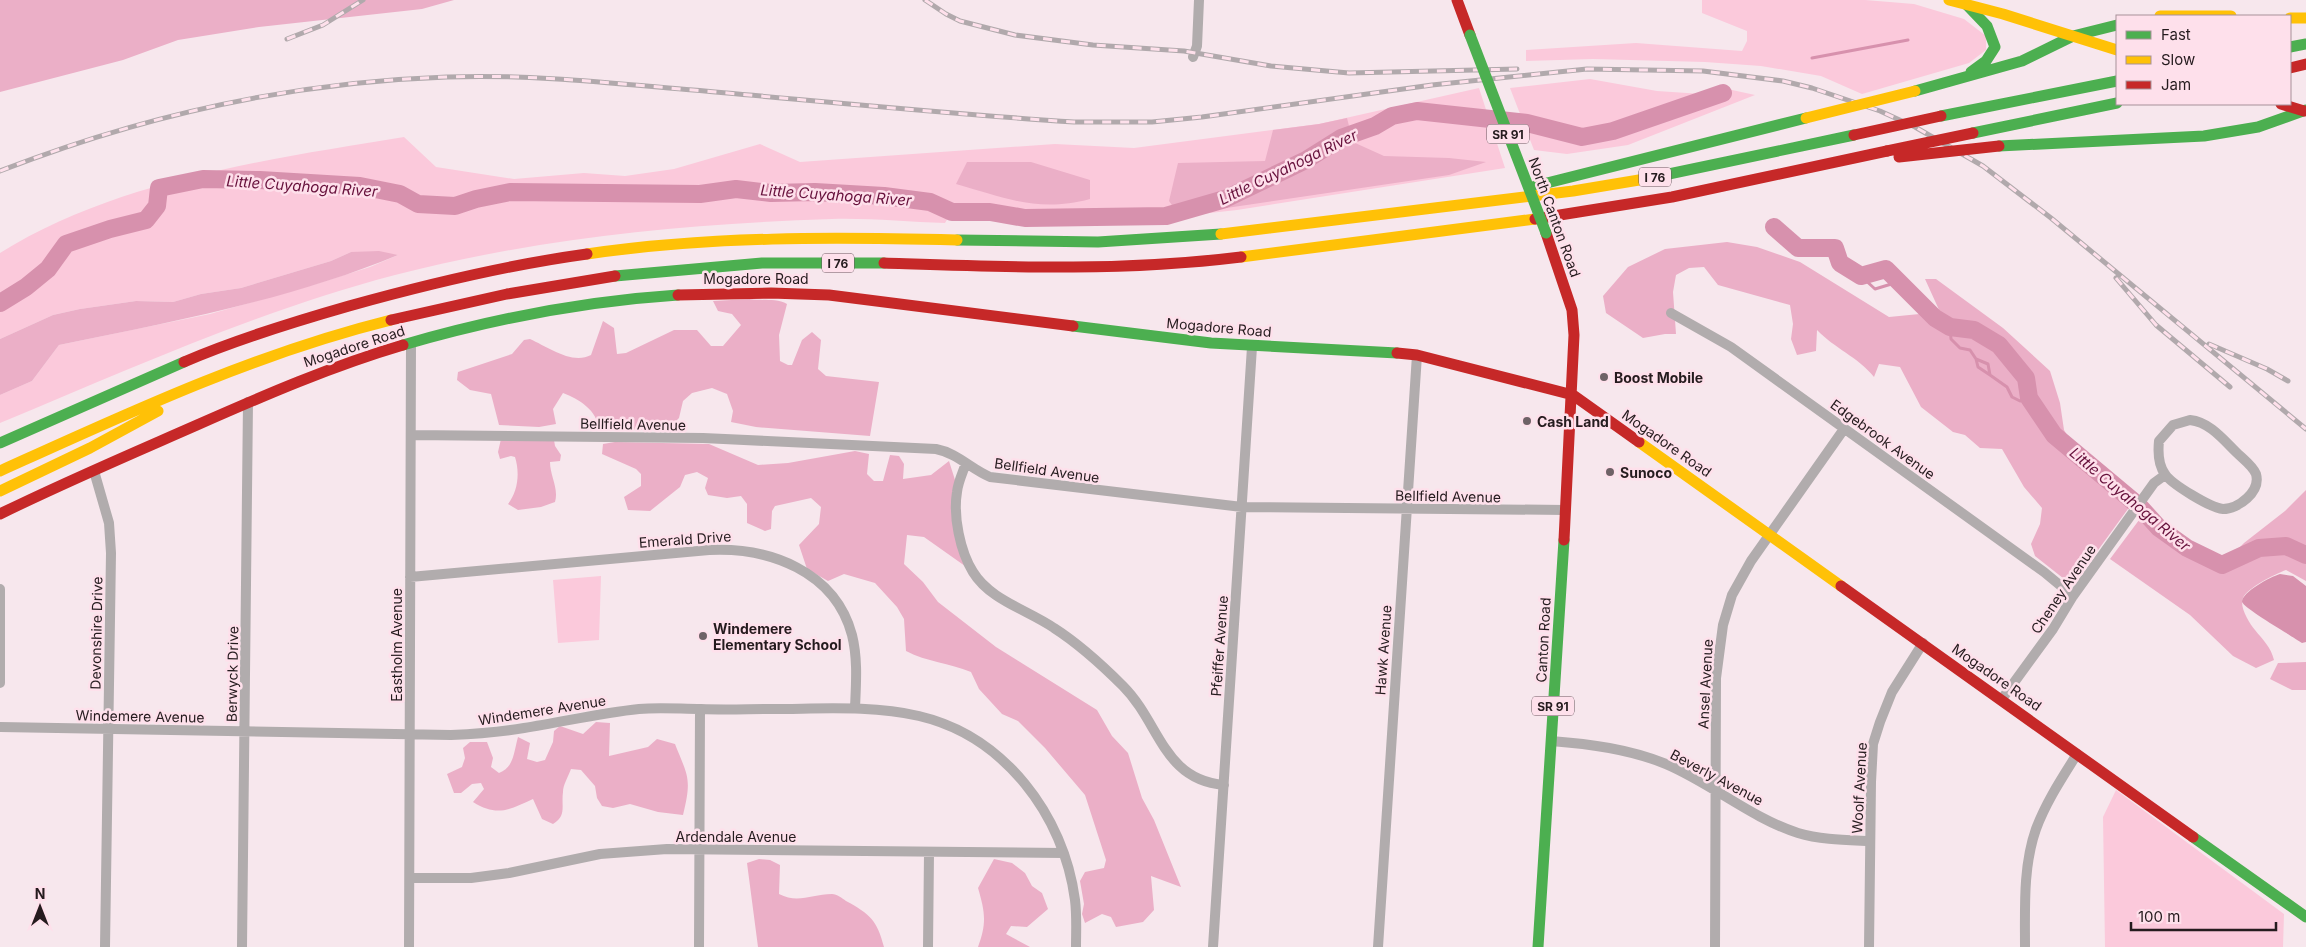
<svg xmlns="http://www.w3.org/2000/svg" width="2306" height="947" viewBox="0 0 2306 947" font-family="Inter,sans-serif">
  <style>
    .green { fill: #fbc9db }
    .forest { fill: #ebafc7 }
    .water { fill: #d791ad }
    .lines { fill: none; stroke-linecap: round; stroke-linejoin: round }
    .stream { stroke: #d791ad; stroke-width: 3 }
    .river { stroke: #d791ad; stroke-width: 18 }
    .street { stroke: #b1acad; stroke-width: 10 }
    .fast { stroke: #4caf50; stroke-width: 11 }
    .slow { stroke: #ffc107; stroke-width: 11 }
    .jam { stroke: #c62828; stroke-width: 11 }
    .rail-casing { stroke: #b1a9ac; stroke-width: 5 }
    .rail { stroke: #fee0eb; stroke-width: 3; stroke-dasharray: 9; stroke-linecap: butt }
    .fast-bridge { stroke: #4caf50; stroke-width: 11 }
    .slow-bridge { stroke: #ffc107; stroke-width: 11 }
    .jam-bridge { stroke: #c62828; stroke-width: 11 }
    .poi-dot { fill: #6e6266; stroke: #fee0eb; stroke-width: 2 }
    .labels { text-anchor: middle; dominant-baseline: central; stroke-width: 5; stroke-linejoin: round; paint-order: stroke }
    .shield { fill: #fee0eb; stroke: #66565c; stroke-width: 1 }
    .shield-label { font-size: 12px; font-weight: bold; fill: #251b1e }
    .street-label { font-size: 14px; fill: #251b1e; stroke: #fee0eb }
    .poi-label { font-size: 14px; font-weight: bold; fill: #251b1e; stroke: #fee0eb; text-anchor: start }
    .water-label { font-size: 15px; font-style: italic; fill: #67113c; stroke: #fee0eb }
  </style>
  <rect width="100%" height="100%" fill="#f7e7ed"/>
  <!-- green -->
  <path class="green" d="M1702,0h163l49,4 50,15 22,17v14l-17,13 -107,31 -41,-18 -60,-10 -56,-4 -112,-3 -67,2v-11l110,-7 106,8 5,-10v-10l-45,-18z
    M1590,79l67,12 45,3 21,-6 32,7 -127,50 -61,9 -33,-4 -24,-62z
    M1479,88l26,80 -268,42 -99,11 -93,2 -97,-5 -3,5c-37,-1 -75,-5 -113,-4 -147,5 -294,19 -437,56 -137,36 -265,94 -395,148v-28l32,-14 27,-36 151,-31 106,-30 54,-17 28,-12 -47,-3 -20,9 -90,27 -40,6 -28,8 -37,-1 -56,8 -27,6 -53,24v-86c117,-73 270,-94 404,-116l32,30 78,12 70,-6 41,3 49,-7 86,-25 40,18 255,-18 79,4 185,-24z
    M601,576l-2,64 -41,3 -5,-63z
    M2116,790l168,124 -1,33h-178l-2,-130z"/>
  <!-- forest -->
  <path class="forest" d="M0,0h454l-32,9 -163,18 -81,13 -55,20 -123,32z
    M1347,118l6,24 31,14 65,2 37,4 -37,13 -270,40 -10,-14 9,-38 87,-2 8,-31 46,-6z
    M967,162h64l59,18v19c-52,14 -84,-1 -134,-15z
    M1727,242l30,5 43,15 89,55 51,-5 -15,-33h11l67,49 47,43 10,32 4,27 17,28 52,44 -51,70 -14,10 -33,-26 -4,-12 9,-20 2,-16 -18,-21 -22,-38 -22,-1 -15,-13 -12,-3 -32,-25 -21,-40 -21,-3 -5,13c-16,-20 -40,-29 -57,-47l-1,21 -19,4 -6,-16 2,-15 -3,-19 -72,-20 -14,-18 -15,1 -13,7 -3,17 3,42h-11l-22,4 -37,-25 -3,-17 25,-29 37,-18z
    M379,251l19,4c-106,44 -226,67 -339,90l-27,36 -32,14v-56l53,-24 27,-6 56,-8 37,1 28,-8 40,-6 90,-27 20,-9z
    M750,299c12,2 26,-1 37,5l-8,31 1,26 8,4h4l10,-25 10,-8 9,8 -3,29 8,7 53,6 -9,54 -114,-9 -25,-5 2,-11 -6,-17 -15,-6 -20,5 -9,8 -4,17 -12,12 -68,-1c-2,-19 -20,-30 -36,-36l-10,16 3,15 -17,3 -40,-2 -8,-31 -21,-4 -13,-10 1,-8 54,-18 12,-14 6,-1c18,8 42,26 61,16l12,-34 11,7 3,26 9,-1 48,-23h23l14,16h12l18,-21 -9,-11 -14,-3 -5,-10z
    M501,439l53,1 1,6 6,9 -1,6 -10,1c0,14 9,26 5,40l-14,5 -23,3 -10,-6c10,-13 12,-31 7,-47l-4,-1 -11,3 -2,-7z
    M615,442l94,2 49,21 30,-2 67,-12 14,3 -2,20 7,7h9l7,-26 9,1 5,8 -1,15 28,-4 18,-14 6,19 10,86 -41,-29 -17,-2 -3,29 19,18 15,20 58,45 101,63 15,26 16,17 14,45 12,22 27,67 -30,-11 3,34 -11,12 -27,5 -5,-10 -9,-3 -17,9 -3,-9 2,-10 -4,-23 5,-9 19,-4 2,-8 -21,-65 -40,-47 -27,-27 -16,-7 -23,-25 -8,-17c-22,-9 -44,-10 -65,-21l-2,-32 -7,-12 -22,-24 -31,-9 -16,7 -21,-12 -8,-24 20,-21 2,-17 -10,-9 -36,8 -3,5 -1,18 -6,2 -18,-8v-19l-6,-8 -14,2 -19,-3 -3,-7 3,-10 -11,-6 -12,3 -5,12 -30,24 -22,-1 -4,-13 17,-11v-12l-5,-5 -34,-15 1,-10z
    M2306,490v91l-20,-11c-11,4 -39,18 -43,28 -4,8 6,25 12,32 8,10 16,17 19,30l-18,8 -23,-12 -43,-41 -80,-56 35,-47c22,24 48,39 77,53l22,-22 41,-32z
    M2306,662v28h-14l-22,-11 8,-16z
    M596,722l14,1 -1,33 39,-9 9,-8 18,5c13,33 17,34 8,71l-25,-3 -28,-8 -17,4 -11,-2 -5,-8 -2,-12 -14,-16 -10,-1c-3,8 -8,16 -8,23 -2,14 4,24 -10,32l-11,-5 -9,-20c-24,11 -36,18 -60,3l11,-13 -3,-6 -9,1 -11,9h-7l-7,-19 15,-7 3,-9 -2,-10 7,-6h17l6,16 -2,9 8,6c15,-5 15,-22 19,-36l12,6 -3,16 10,3 8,-2 8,-18 1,-11 6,-5 23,8z
    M759,859l11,1 10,5 -1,29c19,10 33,0 53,0 5,0 10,4 14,7 24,13 31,19 38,46h-126l-11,-84z
    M994,859l18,4 13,10 7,13 10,7 6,16 -21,18 -16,-1 -5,8 24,13h-52c9,-24 7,-35 0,-59z"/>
  <!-- water -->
  <path class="water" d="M2280,574l13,2 13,10v56l-4,1c-10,-7 -57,-34 -60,-41 0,-10 28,-25 38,-28z"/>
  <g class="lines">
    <!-- stream -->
    <path class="stream" d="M1812,58l96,-18
      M1720,94l3,-1
      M1861,276l14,13 23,-7
      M1950,327l1,12 9,9 10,2 6,9 12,5 2,11 17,12 5,10 8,4 9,-3
      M1976,359l2,8 12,8"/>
    <!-- river -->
    <path class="river" d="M1774,227l24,21h37l5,15 21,13 25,-7 49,49 15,9 24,3 25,15 27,33 3,20 25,37 86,72 19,21 28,20 35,17 37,-17 27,-2 20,9
      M0,303l26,-16 22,-18 18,-25 44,-15 36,-9 11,-14 2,-18 44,-9 57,1 100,6 40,8 18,10 37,2 21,-7 34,-7 190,2 36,-5 35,4 44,-1 69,4 46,6 22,10h38l35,6 141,-2 59,-17 81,-39 35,-22 34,-12 17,-10 25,-5 110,12 55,14 31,-6 110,-38"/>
    <!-- street -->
    <path class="street" d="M1193,57l4,-11 2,-46
      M1671,313l60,34 313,225 29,24
      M2190,420c19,2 32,18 46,32 6,6 17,14 20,22 5,18 -18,35 -33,35 -12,-1 -52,-25 -58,-35 -7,-9 -7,-23 -6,-33l14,-16z
      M411,435l292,3 233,11c21,4 35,20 54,28l252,30 323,3
      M966,463c-3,9 -8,19 -9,29 -4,24 3,59 16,80 17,28 55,38 81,56 25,16 48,37 69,58 37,37 40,94 101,99
      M94,471l15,52 2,30 -6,394
      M410,577l299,-27c60,-3 126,21 143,85 6,24 4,49 3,73
      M0,589v94
      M2002,699l51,-70 20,-33 81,-113 11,-8
      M0,727l451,8c24,-1 49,-3 73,-7 39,-6 76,-15 115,-19 21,-2 42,0 62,0 24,1 47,0 70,0 49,0 100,-4 148,7 85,20 145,99 156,184 2,16 1,32 1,47
      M1551,741c39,3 78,8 115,23 45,19 85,54 132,69 23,7 48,7 72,8
      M410,878h61l38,-5 91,-19 67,-5 396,4
      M242,947l6,-545
      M409,947l2,-604
      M699,947l1,-238
      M928,947l1,-94
      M1213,947l39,-600
      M1378,947l39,-592
      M1715,947l1,-269 7,-53 9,-30 19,-34 93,-132
      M1869,947l2,-165 2,-38 7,-22 12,-30 31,-49
      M2025,947c0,-40 -2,-81 11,-118 10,-27 26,-51 41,-75"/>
    <!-- fast -->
    <path class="fast" d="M1965,3l22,23 8,21 -9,14 -15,11
      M2290,47l16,-3
      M1915,91l107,-30 51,-25 44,-11
      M1941,116l176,-35
      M1973,133l144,-30
      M1999,146l205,-10 54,-9 48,-17
      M1645,179l209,-44
      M1535,186l271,-68
      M957,240l141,2 123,-8
      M615,276l147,-13h122
      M1073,326l138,17 186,10
      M403,345c89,-26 182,-44 275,-50
      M0,443l184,-81
      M2193,837l113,80
      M1538,947l26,-407"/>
    <!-- slow -->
    <path class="slow" d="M1949,0l54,14 114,36
      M2160,16h71
      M2290,18h16
      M1221,234l352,-43 72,-12
      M587,254c124,-18 246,-17 370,-14
      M1241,257l294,-38
      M1639,442l202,144
      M0,471c128,-58 254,-117 391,-151
      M0,491l90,-43 68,-37"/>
    <!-- jam -->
    <path class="jam" d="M1457,0l13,35
      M2290,68l16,-4
      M2281,104l23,7
      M1535,219l137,-22 215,-46
      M1546,233l26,77 2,25 -10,205
      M884,263c122,4 235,9 357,-6
      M678,295l93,-2 58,2 244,31
      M391,320l116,-26 108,-18
      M1397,353l20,2 156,40 66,47
      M184,362c53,-23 109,-40 165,-56 79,-22 157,-41 238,-52
      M0,514c65,-32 131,-60 197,-89 68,-30 135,-59 206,-80
      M1841,586l352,251"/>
    <!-- rail casing -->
    <g class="rail-casing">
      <path id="rail" d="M925,0l21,14 14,7 55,14 78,10 91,6 87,15 78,7 168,-4
        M287,39l36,-14 40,-25
        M0,171c144,-56 293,-89 447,-94 82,-3 164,6 246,13 127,11 254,24 381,32h78l50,-5 230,-32 155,-16 116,2 80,10 29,7 68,23 35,16 68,39 68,52 255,211
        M2116,278l40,47 74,62
        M2209,344l58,25 21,12"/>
    </g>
    <!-- rail -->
    <use href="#rail" class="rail"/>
    <!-- fast-bridge -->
    <path class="fast-bridge" d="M1470,35l76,198"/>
    <!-- slow-bridge -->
    <path class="slow-bridge" d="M1806,118l109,-27"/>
    <!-- jam-bridge -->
    <path class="jam-bridge" d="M1854,135l87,-19
      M1887,151l86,-18
      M1899,157l100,-11"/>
  </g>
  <!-- markers -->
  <g class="poi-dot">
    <circle cx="1604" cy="377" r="5"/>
    <circle cx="1527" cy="421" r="5"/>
    <circle cx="1610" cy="472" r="5"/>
    <circle cx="703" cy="636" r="5"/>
  </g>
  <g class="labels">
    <!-- shield labels -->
    <g class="shield">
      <rect x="1487" y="124.5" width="42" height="19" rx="4"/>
      <rect x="1639" y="167.5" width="32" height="19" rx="4"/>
      <rect x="822" y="253.5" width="32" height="19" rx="4"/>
      <rect x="1532" y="696.5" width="42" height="19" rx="4"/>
    </g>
    <g class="shield-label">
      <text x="1508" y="134">SR 91</text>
      <text x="1655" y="177">I 76</text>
      <text x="838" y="263">I 76</text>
      <text x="1553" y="706">SR 91</text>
    </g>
    <!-- street labels -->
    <g class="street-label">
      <text transform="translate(1555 217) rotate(70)">North Canton Road</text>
      <text x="756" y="278">Mogadore Road</text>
      <text transform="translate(1219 327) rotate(5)">Mogadore Road</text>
      <text transform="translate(354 346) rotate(-18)">Mogadore Road</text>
      <text transform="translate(633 424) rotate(1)">Bellfield Avenue</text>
      <text transform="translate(1883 439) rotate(36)">Edgebrook Avenue</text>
      <text transform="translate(1667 443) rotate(35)">Mogadore Road</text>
      <text transform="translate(1047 470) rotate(8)">Bellfield Avenue</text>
      <text transform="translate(1448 496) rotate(1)">Bellfield Avenue</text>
      <text transform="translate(685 539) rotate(-4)">Emerald Drive</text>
      <text transform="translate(2063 589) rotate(-56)">Cheney Avenue</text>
      <text transform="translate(96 633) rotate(-89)">Devonshire Drive</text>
      <text transform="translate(1543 640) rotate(-87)">Canton Road</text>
      <text transform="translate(396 645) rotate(-90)">Eastholm Avenue</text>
      <text transform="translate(1219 646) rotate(-86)">Pfeiffer Avenue</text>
      <text transform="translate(1383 650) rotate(-86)">Hawk Avenue</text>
      <text transform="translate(232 674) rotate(-89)">Berwyck Drive</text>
      <text transform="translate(1997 677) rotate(35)">Mogadore Road</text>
      <text transform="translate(1705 684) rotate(-87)">Ansel Avenue</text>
      <text transform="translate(542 710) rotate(-9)">Windemere Avenue</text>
      <text transform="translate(140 716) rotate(1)">Windemere Avenue</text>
      <text transform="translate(1717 777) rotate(28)">Beverly Avenue</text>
      <text transform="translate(1859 788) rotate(-87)">Woolf Avenue</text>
      <text x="736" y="836">Ardendale Avenue</text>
    </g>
    <!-- poi labels -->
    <g class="poi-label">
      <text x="1614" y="377">Boost Mobile</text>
      <text x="1537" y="421">Cash Land</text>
      <text x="1620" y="472">Sunoco</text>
      <text x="713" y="628">Windemere<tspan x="713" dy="16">Elementary School</tspan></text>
    </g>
    <!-- water labels -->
    <g class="water-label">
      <text transform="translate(1288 167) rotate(-26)">Little Cuyahoga River</text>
      <text transform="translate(302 186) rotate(4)">Little Cuyahoga River</text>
      <text transform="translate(836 195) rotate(4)">Little Cuyahoga River</text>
      <text transform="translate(2130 499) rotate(40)">Little Cuyahoga River</text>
    </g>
  </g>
  <!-- legend -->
  <rect x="2116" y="15" width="175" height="90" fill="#fee0eb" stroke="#a79199"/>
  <rect x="2126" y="31" width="25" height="8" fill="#4caf50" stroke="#a79199"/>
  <text x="2161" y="40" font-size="15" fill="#251b1e">Fast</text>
  <rect x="2126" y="56" width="25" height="8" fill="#ffc107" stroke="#a79199"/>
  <text x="2161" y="65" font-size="15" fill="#251b1e">Slow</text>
  <rect x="2126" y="81" width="25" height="8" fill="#c62828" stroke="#a79199"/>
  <text x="2161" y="90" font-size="15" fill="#251b1e">Jam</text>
  <!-- north arrow -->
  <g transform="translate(40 907)" stroke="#fee0eb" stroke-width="4" paint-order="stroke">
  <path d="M0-4L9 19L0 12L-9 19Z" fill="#251b1e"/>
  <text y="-8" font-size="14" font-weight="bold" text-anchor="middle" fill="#251b1e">N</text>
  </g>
  <!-- scale -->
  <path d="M2131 922v8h145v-8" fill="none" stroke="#251b1e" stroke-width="2.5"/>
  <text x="2138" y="922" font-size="15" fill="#251b1e" stroke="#fee0eb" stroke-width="4" paint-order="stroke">100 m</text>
</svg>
